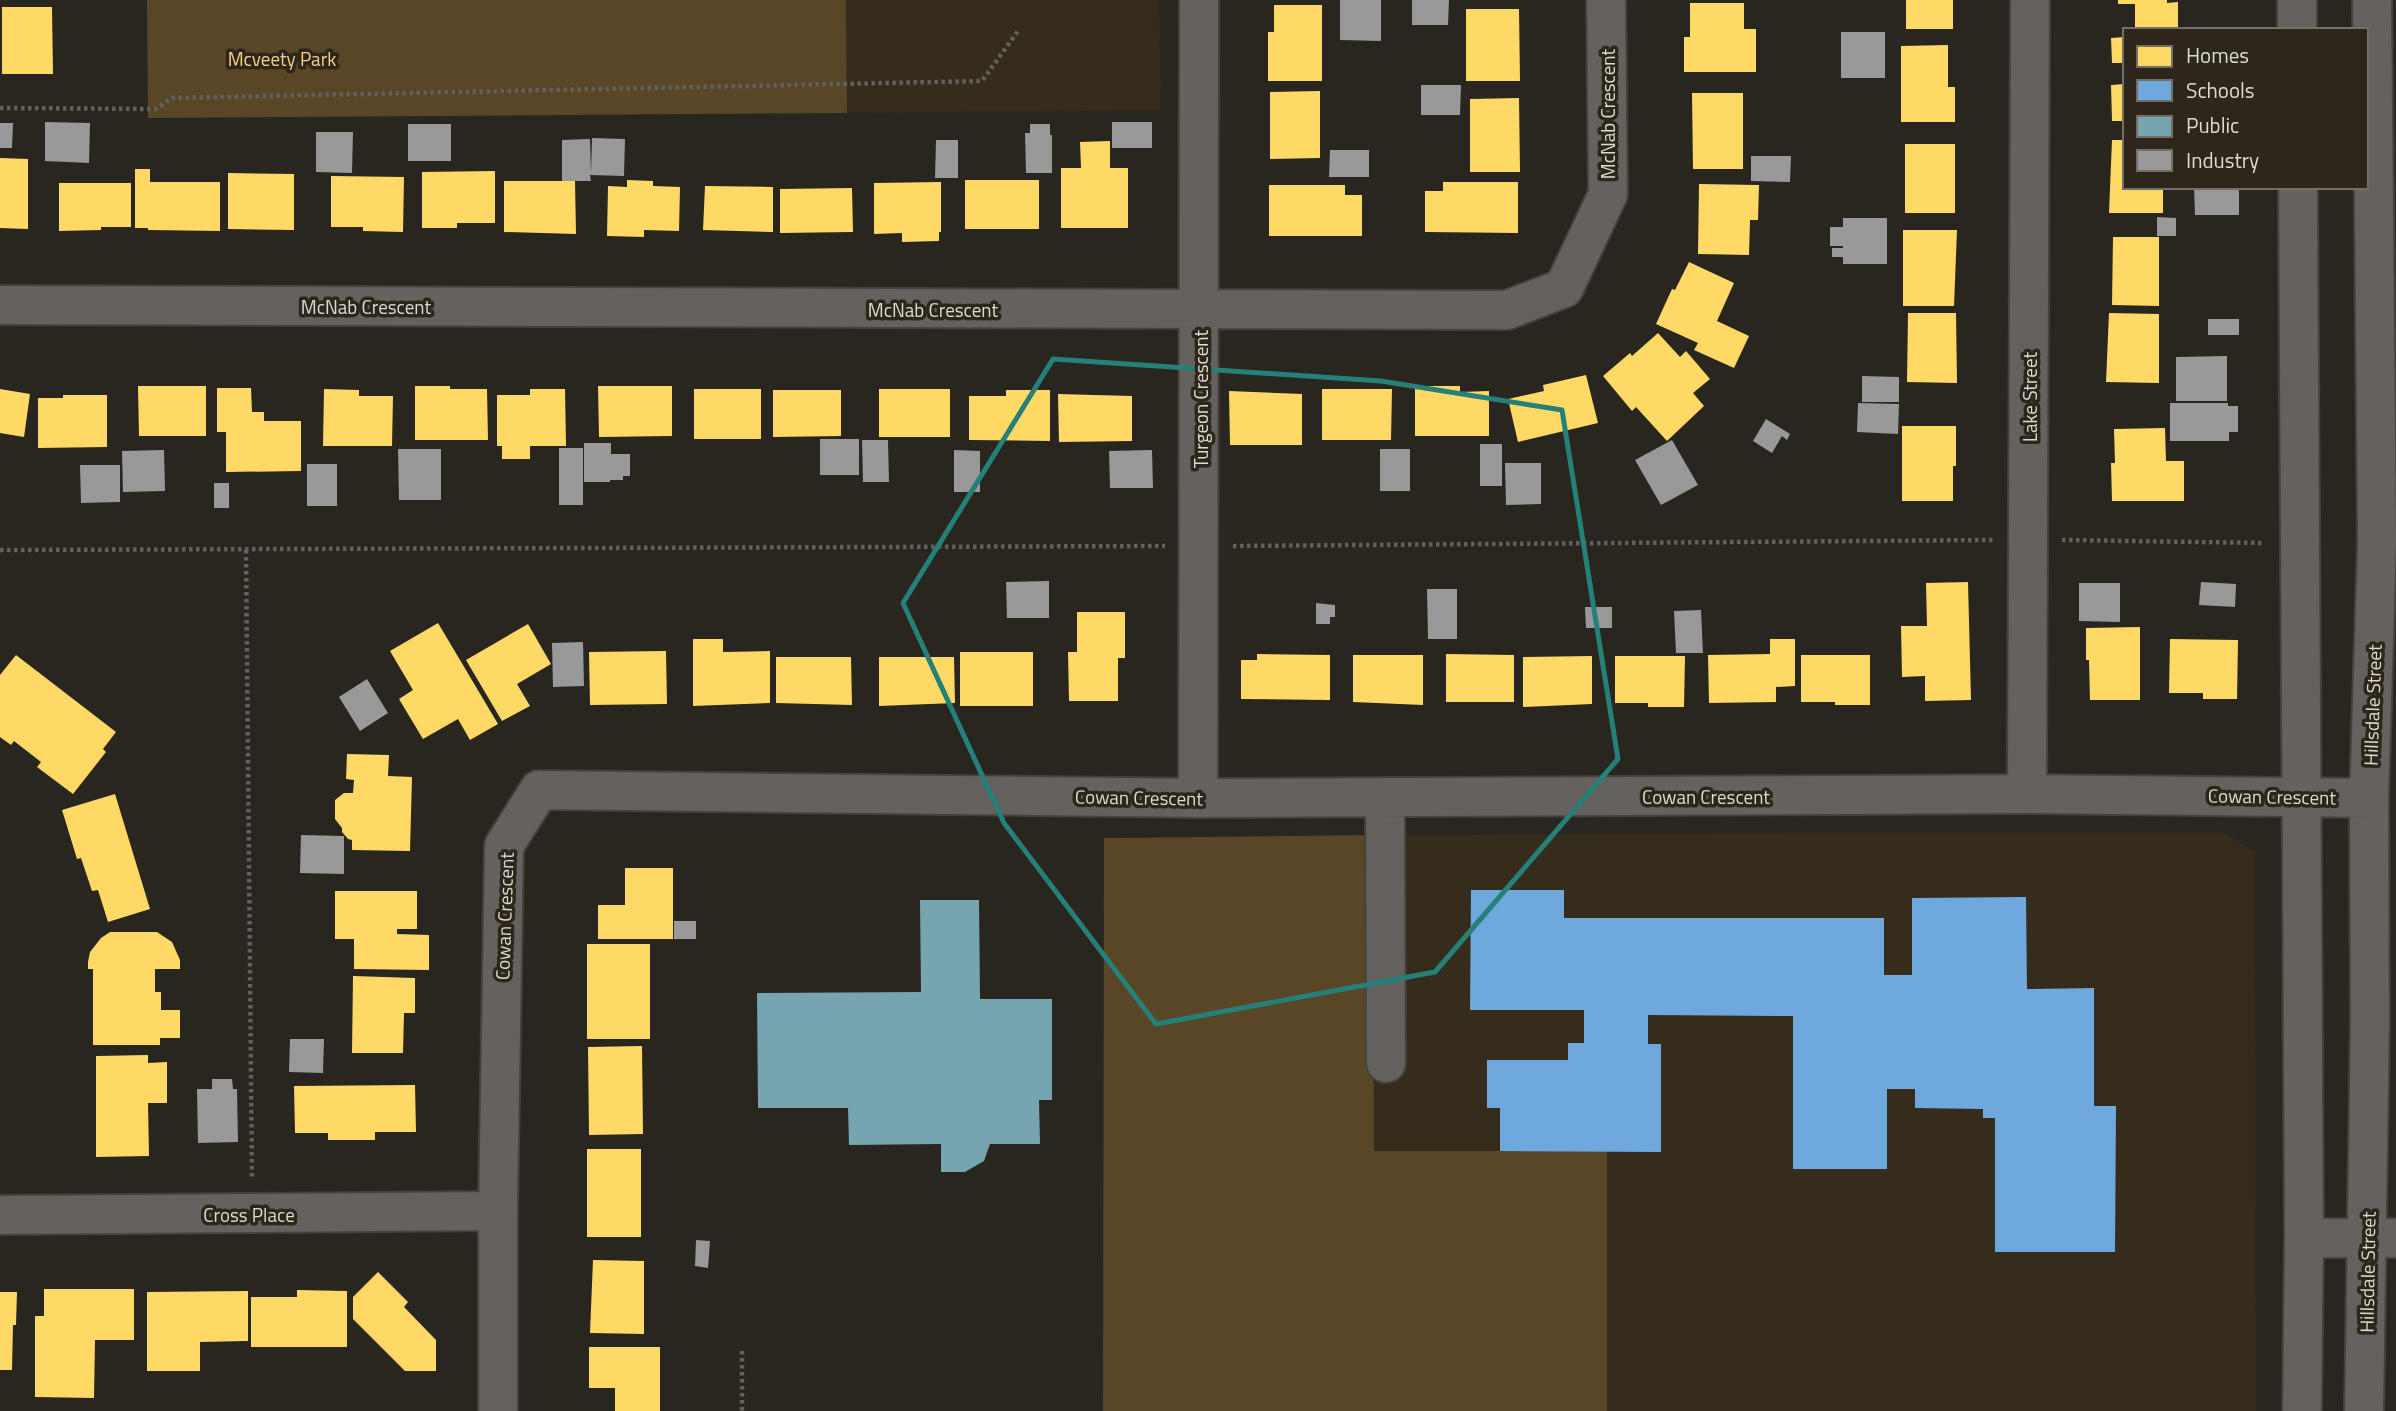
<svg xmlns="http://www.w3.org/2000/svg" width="2396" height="1411" viewBox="0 0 2396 1411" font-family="'Titillium Web',sans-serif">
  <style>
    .built { fill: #352c1c }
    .green { fill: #584627 }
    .homes { fill: #ffd966 }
    .schools { fill: #6fa8dc }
    .public { fill: #76a5af }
    .industry { fill: #999 }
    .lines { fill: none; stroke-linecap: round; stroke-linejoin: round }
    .minor-casing { stroke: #45423c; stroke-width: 42 }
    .path { stroke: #62605c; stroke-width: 4.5; stroke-dasharray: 3.5 3.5; stroke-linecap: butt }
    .minor { stroke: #64615f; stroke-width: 38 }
    .marked { fill: none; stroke: #248078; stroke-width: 5; stroke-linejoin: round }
    .labels { text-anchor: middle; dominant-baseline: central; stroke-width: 7; stroke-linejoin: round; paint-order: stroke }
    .park-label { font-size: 19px; fill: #facf85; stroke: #2d261b }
    .street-label { font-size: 19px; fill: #ded9d2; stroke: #2d261b }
  </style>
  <rect width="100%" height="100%" fill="#29251f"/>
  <!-- built -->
  <path class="built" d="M846,0h313l2,110 -314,3z
    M1845,833h379l31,18 1,560h-649l-1,-260h-232l-1,-316z"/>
  <!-- green -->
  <path class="green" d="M147,0h699l1,113 -699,5z
    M1373,835l1,316h233v260h-504l1,-573z"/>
  <!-- homes -->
  <path class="homes" d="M1906,0h47v29h-47z
    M2118,0h49v3l11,-1v25h-43v-23h-17z
    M1690,3h54v26h12v43h-72v-35h6z
    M1274,5h48v76h-54v-49h6z
    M2,7h50l1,67h-51z
    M1466,9h53l1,72h-54z
    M2125,37v26h-13l-1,-25z
    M1948,45v42h7v35h-54v-76z
    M2125,84v37h-13l-1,-36z
    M1320,91v67l-50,1v-67z
    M1692,93h51v76h-50z
    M1519,98l1,74h-50v-73z
    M2112,140h13v47h38v26h-54z
    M1110,141v27h18v60h-67v-60h20l-1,-26z
    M1905,144h50v69h-50z
    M0,158l28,1v70l-28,-1z
    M135,169h15v13h70v49l-72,-1v-2h-13z
    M495,171v52h-38v5h-35v-56z
    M228,173l66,1v56l-66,-1z
    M331,176l73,1 -1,55 -40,-1v-4h-32z
    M627,180l26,1v5l27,1 -1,44 -35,-1v7l-37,-1 1,-50 19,1z
    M965,180h74v49h-74z
    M504,181h71l1,53 -72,-2z
    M941,182v50h-2v9l-37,1v-9l-28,1v-51z
    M1443,182h75v51l-93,-1v-41h18z
    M59,183h72v44h-30v3l-42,1z
    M1699,184l60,1 -1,35h-8l-1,35 -51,-1z
    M1269,185h76v10h17v41h-93z
    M705,186l68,1v45l-70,-2z
    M852,188l1,44 -73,1v-44z
    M1903,230h54l-3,76h-51z
    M2113,237h46v69l-47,-1z
    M1689,262l45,21 -17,38 32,15 -15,32 -40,-18 4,-7 -42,-19 16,-35 3,1z
    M1908,313h48l1,70 -50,-1z
    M2109,313l50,1v69l-53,-1z
    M1658,333l22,24 6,-6 24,28 -17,14 11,13 -37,35 -31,-34 -4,4 -29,-35 27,-23 2,3z
    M1586,375l12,48 -80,19 -10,-43 36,-8 -1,-6z
    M138,386h68v50h-67z
    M415,386h35v3h37l1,51h-73z
    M598,386h74v50l-73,1z
    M1415,386h45v6l29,-1v45h-74z
    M217,388h34l1,24h12v9h37v50l-75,1v-40h-9z
    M0,389l30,5 -6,43 -24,-4z
    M324,389l35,1v6h34l-1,50h-69z
    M530,389h35l1,57h-36v13h-28v-13h-5v-51h33z
    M694,389h67v50h-67z
    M879,389h71v48h-71z
    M1322,389h70l-1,51h-69z
    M773,390h68v46l-68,1z
    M1006,390h44v51l-81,-1v-44h37z
    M1229,391l73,3v51h-72z
    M1058,394l74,2v45l-73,1z
    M63,395h44v52l-69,1v-50h25z
    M1902,426h54v40h-3v35h-51z
    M2165,428l1,33h18v40h-72l-1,-38h4l-1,-34z
    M1968,582l3,118 -46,1v-25l-23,1 -1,-51h26l-1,-43z
    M1077,612h48v46h-7v43h-49l-1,-49h9z
    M438,623l60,101 -28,16 -12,-21 -35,20 -24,-40 14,-9 -23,-39z
    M528,624l23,40 -34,20 13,22 -28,15 -36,-61z
    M2140,627v73h-50l-1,-40h-3v-32z
    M693,639h30v13l47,-1v52l-77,3z
    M1770,639h25v47l-19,1v15l-67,1 -1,-48 62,-1z
    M2170,639l68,1 -1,59h-34v-6h-34z
    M666,651l1,53 -77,1 -1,-53z
    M960,652h73v54h-73z
    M1257,654l73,1v45l-89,-1v-39h16z
    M1446,654l68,1v47h-68z
    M16,655l100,77 -13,17 3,3 -33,42 -36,-27 4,-5 -27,-21 -3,4 -11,-8v-62z
    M1353,655h70v50l-70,-3z
    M1801,655h69v50h-35v-3h-34z
    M1592,656v48l-69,3v-50z
    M1615,656h70l-1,51h-36v-4h-33z
    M776,657h75l1,48 -76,-2z
    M879,657h75l1,46 -76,3z
    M347,754l42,1 -1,21 24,1 -2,74 -58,-1v-10l-4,-1 -6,-7v-4l-7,-9v-19l9,-7h9l1,-13 -8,-1z
    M115,794l35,115 -42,13 -10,-32 -6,1 -11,-33 -4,1 -15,-49z
    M625,868h48v71h-75v-34h27z
    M335,891h82v38h-20v5l32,1v35l-75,-1v-30h-19z
    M110,932h47l15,10 8,18v9h-25v23h6v18h19v28h-20v7h-67v-76h-5v-7l2,-10 11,-14z
    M587,944h63v95h-63z
    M353,976l62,2v35h-11l-1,40h-51z
    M642,1046l1,88 -54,1 -1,-88z
    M148,1055v8l19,-1v41h-19l1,53 -53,1v-101z
    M415,1085l1,47h-41v8h-47v-7h-33l-1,-47z
    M587,1149h54v88h-54z
    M593,1260l51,1v73l-54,-1z
    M378,1272l30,30 -4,5 32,33v31h-31l-52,-52v-22z
    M44,1289h90v51h-39l-1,58 -59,-1v-81h9z
    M297,1290l50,1v56h-96v-50h46z
    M248,1291v50l-48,1v29h-53v-79z
    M0,1292h17l-1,33h-3l-1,45h-12z
    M589,1347h71v64h-45v-23h-26z"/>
  <!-- schools -->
  <path class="schools" d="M1471,890h93v28h320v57h28v-77l114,-1 1,92 67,-1v118h22l-1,146h-120v-134h-12v-9l-68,-1v-19h-28v80h-94v-153l-145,-1v29h13v108l-161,-1v-43h-13v-48h81v-17h16v-33h-114z"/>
  <!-- public -->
  <path class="public" d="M920,900h59l1,99h72v101h-13l1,44h-50l-6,17 -19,11h-24v-28l-92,1 -1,-37h-90l-1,-115 164,-1z"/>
  <!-- industry -->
  <path class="industry" d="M1340,0h41v41l-41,-1z
    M1412,0h37l-1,25h-36z
    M1841,32h44v46h-44z
    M1421,85h40l-1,30h-39z
    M45,122l45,1 -1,40 -44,-2z
    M1112,122h40v26h-40z
    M0,123h13l-1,25h-12z
    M408,124h43v37h-43z
    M1030,124h20v11h2v38h-26l-1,-40h5z
    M316,132h37l-1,41 -36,-1z
    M592,138l33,1 -1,37 -34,-1 1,6h-29v-41l28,-1 1,34z
    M936,140h22v38h-23z
    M1330,150h39v27h-40z
    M1751,156h40l-1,26 -39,-1z
    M2194,187h45v28h-44z
    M2157,217l19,1v18h-19z
    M1843,218h44v46h-44v-7h-11v-9h11v-2h-13v-19h13z
    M2208,319h31v16h-31z
    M2227,356v45h-51v-44z
    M1862,376l37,1v25h-37z
    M1858,403l41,1 -1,30 -41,-2z
    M2170,403h58v3h10v26h-9v9h-59z
    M1766,419l24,15 -3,6 -5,-4 -10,17 -19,-12z
    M820,439h39v36h-39z
    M862,440h26l1,42h-26z
    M1672,440l26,45 -37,20 -26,-45z
    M584,443h27v11h19v22h-7v4h-13v2h-26z
    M1480,444h22v42h-22z
    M559,448h24v57h-24z
    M398,449h43v51h-42z
    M1380,449h30v42h-30z
    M164,450l1,41 -42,1 -1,-41z
    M954,450l26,1v41h-26z
    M1152,450l1,38h-43l-1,-37z
    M1505,463h36v41l-35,1z
    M307,464h30v42h-30z
    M80,465h40v37l-39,1z
    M214,483h15v25h-15z
    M1049,581v37h-42l-1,-36z
    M2201,582l35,2 -1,23 -36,-2z
    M2079,583h41v39l-41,-1z
    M1427,589h30v50h-29z
    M1316,603l19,2v12h-5v7h-14z
    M1585,607h27v21h-26z
    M1701,610l2,43h-27l-2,-42z
    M583,642l1,44 -31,1 -1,-44z
    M367,679l21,34 -28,18 -21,-34z
    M301,835l43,1v38l-44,-1z
    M674,921h22v18h-22z
    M290,1039h34l-1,34 -34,-1z
    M212,1079h20l1,10h4l1,53 -40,1 -1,-54h15z
    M696,1240l14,1 -2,27 -13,-2z"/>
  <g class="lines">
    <!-- minor casing -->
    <g class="minor-casing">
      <path id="minor" d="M2297,0v30
        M2298,187l6,1048 -2,176
        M0,305l1507,5 57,-22 44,-94 -2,-194
        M2027,794l3,-794
        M1198,798l1,-798
        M1385,798l1,265
        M0,1215l498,-4
        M2304,1238h92
        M498,1411v-200l6,-365 35,-56 659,8 829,-4 342,4
        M2364,1411l6,-392 -1,-221 8,-256 -5,-542"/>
    </g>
    <!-- path -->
    <path class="path" d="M0,108l156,1 16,-11 810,-17 36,-50
      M2062,540l202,3
      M1233,546l761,-6
      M0,550l1165,-4
      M246,550l6,628
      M742,1351v60"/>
    <!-- minor -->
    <use href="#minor" class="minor"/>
  </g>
  <!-- marked area -->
  <path class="marked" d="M1053,359l328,22 181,29 56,349 -183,213 -279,52 -152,-201 -101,-220z"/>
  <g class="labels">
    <!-- park labels -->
    <g class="park-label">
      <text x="282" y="58">Mcveety Park</text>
    </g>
    <!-- street labels -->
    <g class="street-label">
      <text transform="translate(1607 114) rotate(-90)">McNab Crescent</text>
      <text x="366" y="306">McNab Crescent</text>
      <text x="933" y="309">McNab Crescent</text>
      <text transform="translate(2029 397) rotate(-90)">Lake Street</text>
      <text transform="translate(1200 399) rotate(-90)">Turgeon Crescent</text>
      <text transform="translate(2372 705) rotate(-88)">Hillsdale Street</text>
      <text x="1706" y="796">Cowan Crescent</text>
      <text transform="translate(2272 796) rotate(1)">Cowan Crescent</text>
      <text transform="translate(1139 797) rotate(1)">Cowan Crescent</text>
      <text transform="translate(504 916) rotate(-88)">Cowan Crescent</text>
      <text x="249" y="1214">Cross Place</text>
      <text transform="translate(2367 1272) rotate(-89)">Hillsdale Street</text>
    </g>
  </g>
  <!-- legend -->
  <rect x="2123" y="28" width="245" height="161" fill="#2d261b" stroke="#746e64" stroke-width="2"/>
  <rect x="2137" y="46" width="35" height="21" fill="#ffd966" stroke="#746e64" stroke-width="2"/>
  <text x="2186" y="63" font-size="21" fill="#ded9d2">Homes</text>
  <rect x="2137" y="80" width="35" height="21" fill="#6fa8dc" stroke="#746e64" stroke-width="2"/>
  <text x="2186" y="98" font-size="21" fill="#ded9d2">Schools</text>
  <rect x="2137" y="116" width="35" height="21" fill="#76a5af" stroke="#746e64" stroke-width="2"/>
  <text x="2186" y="133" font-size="21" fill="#ded9d2">Public</text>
  <rect x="2137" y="150" width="35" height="21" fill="#999999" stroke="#746e64" stroke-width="2"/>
  <text x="2186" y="168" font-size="21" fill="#ded9d2">Industry</text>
</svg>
